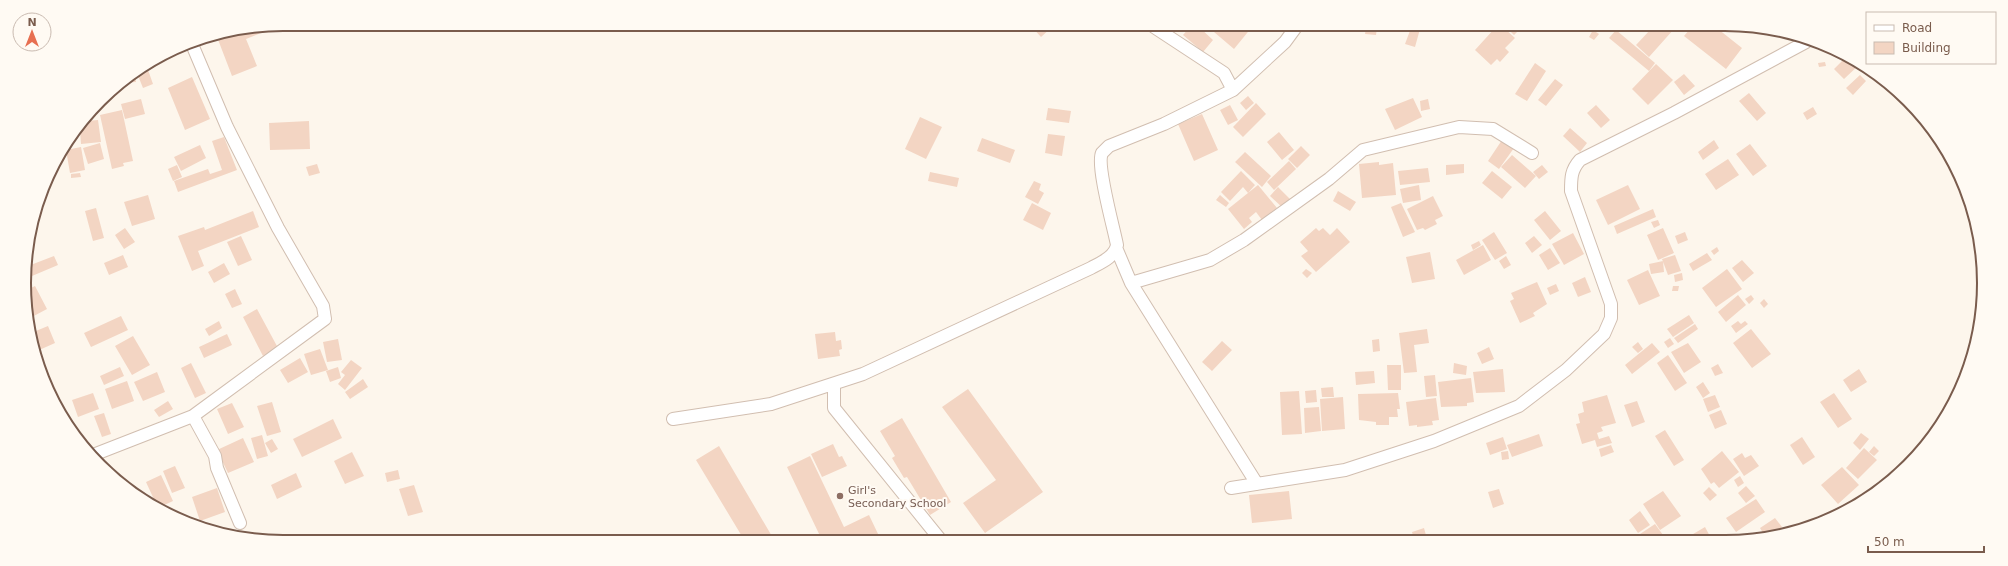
<svg xmlns="http://www.w3.org/2000/svg" width="2008" height="566" viewBox="0 0 2008 566" font-family="'DejaVu Sans',sans-serif">
  <style>
    .building { fill: #f3d5c3 }
    .lines { fill: none; stroke-linecap: round; stroke-linejoin: round }
    .street-casing { stroke: #d1beb0; stroke-width: 14 }
    .street { stroke: #fff; stroke-width: 12 }
    .education-dot { fill: #8d6e63; stroke: #fffaf3; stroke-width: 1.5 }
    .labels { text-anchor: middle; dominant-baseline: central; stroke-width: 4; stroke-linejoin: round; paint-order: stroke }
    .education-label { font-size: 11px; fill: #785e54; stroke: #fffaf3; text-anchor: start }
    .rim { fill: none; stroke: #7a5c4d; stroke-width: 2 }
  </style>
  <rect width="100%" height="100%" fill="#fdf6ec"/>
  <!-- building -->
  <path class="building" d="M613,25h13l-3,6z
    M273,26l1,2 -28,11 11,27 -25,10 -15,-39z
    M1031,26h2l19,1 -11,10z
    M1190,27h9l14,13 -10,12 -20,-17z
    M1218,27h34l-18,22 -20,-17z
    M1366,28h11l-1,7 -11,-1z
    M1411,28l9,1 -5,18 -10,-3z
    M1495,28h9l11,10 -10,10 4,4 -9,10 -3,-3 -6,6 -16,-15z
    M1507,28h19l-3,4 -3,-3 -6,6z
    M1651,29h23l-25,28 -13,-12z
    M1690,29h28l24,19 -16,21 -42,-33z
    M1593,30l6,4 -5,6 -5,-3z
    M1616,30l39,33 -6,8 -40,-33z
    M1845,58l15,6 -16,15 -10,-10z
    M1825,62l1,4 -7,1 -1,-4z
    M1535,63l11,8 -19,30 -12,-7z
    M1656,64l17,16 -25,25 -16,-16z
    M147,67l6,17 -10,4 -6,-15z
    M135,74l1,8 -15,1h1z
    M1684,74l11,12 -11,9 -10,-13z
    M1860,75l6,6 -13,14 -7,-7z
    M192,77l18,42 -25,11 -17,-42z
    M1555,79l8,6 -17,21 -8,-6z
    M1749,93l17,20 -9,8 -18,-20z
    M1248,96l6,7 -8,7 -6,-7z
    M1413,98l9,19 -27,13 -10,-21z
    M141,99l4,15 -20,5 -4,-15z
    M1428,99l2,10 -9,2 -1,-10z
    M1256,103l10,11 -23,23 -10,-10z
    M1230,105l8,15 -10,5 -8,-15z
    M1596,105l14,15 -9,8 -14,-15z
    M1813,107l4,7 -10,6 -4,-7z
    M1048,108l23,3 -2,12 -23,-3z
    M122,110l11,51 -10,2 1,3 -12,3 -12,-54z
    M1202,114l16,36 -24,11 -16,-37z
    M920,117l22,10 -16,32 -21,-10z
    M98,120l3,22 -20,2 -1,-13 7,-10z
    M309,121l1,28 -40,1 -1,-27z
    M1570,128l17,15 -7,9 -17,-16z
    M1279,132l15,18 -12,10 -15,-18z
    M1048,134l17,2 -3,20 -17,-3z
    M224,137l13,33 -59,22 -4,-11 34,-12 2,5 12,-4 -10,-29z
    M982,138l33,12 -5,13 -33,-12z
    M1502,140l12,8 -15,21 -11,-8z
    M1714,140l5,8 -16,12 -5,-8z
    M100,143l4,16 -16,5 -5,-16z
    M1750,144l17,22 -14,10 -17,-22z
    M200,145l6,13 -25,13 -7,-14z
    M1301,146l9,9 -13,13 -9,-9z
    M81,147l4,23 -15,3 -4,-23z
    M1245,152l26,24 -9,11 -27,-25z
    M1512,155l24,21 -11,12 -24,-21z
    M1728,159l11,16 -23,15 -11,-16z
    M1289,161l7,8 -22,21 -7,-8z
    M1379,162v3l14,-2 3,32 -34,3 -3,-34z
    M317,164l3,9 -11,3 -3,-9z
    M1464,164v9l-18,2v-10z
    M177,165l5,12 -9,4 -5,-12z
    M1542,165l6,7 -9,7 -6,-7z
    M1428,168l2,14 -30,3 -2,-14z
    M1241,171l14,14 -7,8 -5,-6 -13,14 -9,-9z
    M1492,171l20,16 -10,12 -20,-16z
    M930,172l29,6 -2,9 -29,-6z
    M80,173l1,4 -10,1v-4z
    M1034,181l7,3 -2,6 5,3 -6,11 -13,-7z
    M1258,185l19,23 -15,12 -6,-8 -7,6 3,4 -8,7 -16,-20z
    M1419,185l2,15 -18,3 -3,-14z
    M1628,185l12,24 -32,16 -12,-25z
    M1278,187l13,13 -8,8 -13,-12z
    M1338,191l18,11 -6,9 -17,-10z
    M148,195l7,24 -23,7 -8,-24z
    M1220,195l9,8 -3,4 -10,-7z
    M1433,196l10,20 -8,4 2,4 -12,6 -2,-2 -6,2 -10,-21z
    M1032,203l19,10 -8,17 -20,-10z
    M1401,203l14,29 -12,5 -12,-30z
    M96,208l8,30 -11,3 -8,-30z
    M1653,209l3,8 -39,17 -3,-8z
    M253,211l6,16 -61,24 6,15 -12,5 -14,-35 26,-9 1,3z
    M1545,211l16,20 -11,9 -16,-20z
    M1658,220l2,5 -6,3 -3,-6z
    M125,228l10,14 -11,7 -9,-14z
    M1316,228l3,3 4,-3 7,7 7,-7 13,14 -34,30 -15,-16 7,-5 -8,-9z
    M1663,228l11,25 -16,7 -11,-25z
    M1494,232l13,21 -12,7 -13,-20z
    M1685,232l3,8 -10,4 -3,-8z
    M1573,233l11,21 -20,11 -12,-21z
    M241,236l11,24 -14,6 -11,-24z
    M1534,236l8,9 -10,8 -7,-10z
    M1479,241l2,4 -8,5 -2,-5z
    M1483,245l8,15 -27,15 -8,-15z
    M1717,247l2,4 -5,4 -3,-4z
    M1550,248l10,15 -12,7 -9,-15z
    M1430,252l5,27 -23,4 -6,-26z
    M1707,253l5,7 -19,11 -4,-7z
    M123,255l5,12 -19,8 -5,-12z
    M1675,255l6,16 -13,4 -6,-16z
    M54,256l4,9 -26,11 -4,-10z
    M1506,256l5,9 -7,4 -5,-8z
    M1742,260l12,13 -11,9 -11,-14z
    M1663,261l1,11 -13,2 -2,-10z
    M224,263l6,11 -16,9 -6,-11z
    M1306,269l6,4 -5,5 -5,-5z
    M1727,269l15,20 -26,18 -14,-19z
    M1648,270l12,26 -21,9 -12,-25z
    M1682,273l1,7 -8,2 -1,-7z
    M1585,277l6,15 -13,5 -6,-14z
    M1537,282l10,22 -14,9 2,3 -15,7 -10,-22 4,-2 -3,-6z
    M1556,284l3,7 -9,4 -3,-7z
    M35,286l12,23 -17,9 -1,-9 4,-2 -5,-10 -1,-7z
    M1673,286h6l-1,5h-6z
    M235,289l7,15 -10,4 -7,-14z
    M1738,295l8,10 -20,17 -8,-10z
    M1751,295l3,4 -5,5 -4,-5z
    M1764,299l4,5 -4,4 -4,-5z
    M257,309l21,39 -15,8 -20,-39z
    M1689,315l5,8 -21,14 -6,-8z
    M121,316l7,14 -37,17 -7,-14z
    M219,321l3,7 -13,8 -4,-7z
    M1738,321l3,3 4,-3 3,3 -12,9 -5,-7z
    M1695,324l3,5 -20,14 -4,-5z
    M48,326l7,17 -18,8 -6,-18z
    M1427,329l2,14 -15,2 3,27 -13,1 -5,-40z
    M1751,329l20,25 -19,14 -19,-25z
    M835,332l1,9 5,-1 1,9 -3,1 1,6 -22,3 -3,-25z
    M227,334l5,11 -28,13 -5,-11z
    M133,336l17,29 -18,10 -17,-29z
    M1670,338l4,6 -6,4 -4,-6z
    M338,339l4,21 -15,2 -4,-20z
    M1379,339l1,12 -7,1 -1,-12z
    M1222,341l10,9 -20,21 -10,-9z
    M1638,342l5,7 -5,4 -6,-6z
    M1652,343l8,9 -28,22 -7,-9z
    M1688,343l13,19 -17,11 -13,-21z
    M1489,347l5,12 -12,5 -5,-11z
    M320,349l8,21 -17,5 -7,-21z
    M1668,355l19,28 -12,8 -18,-28z
    M300,358l8,14 -20,11 -8,-13z
    M351,360l11,8 -17,22 -7,-6 7,-9 -4,-3z
    M191,363l15,30 -11,5 -14,-30z
    M1454,363l13,3 -1,9 -13,-2z
    M1718,364l5,9 -8,3 -4,-8z
    M1387,365h14v25h-13z
    M120,367l4,9 -20,9 -4,-9z
    M338,367l3,11 -11,4 -4,-11z
    M1503,369l2,23 -29,1 -3,-21z
    M1859,369l8,13 -16,10 -8,-12z
    M1374,371l1,12 -19,2 -1,-13z
    M157,372l8,20 -22,9 -9,-19z
    M1435,375l2,21 -11,1 -2,-21z
    M1471,378l3,24 -7,1v3l-26,1 -3,-25z
    M363,379l5,8 -18,12 -5,-7z
    M127,381l7,20 -22,8 -7,-20z
    M1703,382l7,11 -7,5 -7,-11z
    M1333,387l1,10h-12l-1,-9z
    M968,389l75,103 -58,41 -22,-30 33,-23 -54,-73z
    M1316,390l1,12 -11,1 -1,-12z
    M1299,391l3,43 -20,1 -2,-43z
    M93,393l6,16 -21,8 -6,-17z
    M1398,393l2,16h-3l1,8h-9v8h-13v-3l-17,-2 -1,-26z
    M1834,393l18,26 -14,9 -18,-26z
    M1607,395l9,28 -15,4 2,4 -6,2 2,6 10,-3 3,7 -15,4 -2,-7 -13,4 -6,-20 4,-1 -2,-9 6,-2 -2,-10z
    M1715,395l5,12 -12,5 -5,-13z
    M1343,397l2,32 -23,2 -2,-32z
    M1436,398l3,22 -7,1 1,4 -16,2v-2l-8,1 -3,-24z
    M168,401l5,8 -14,8 -5,-7z
    M1637,401l8,21 -13,5 -8,-22z
    M272,402l9,30 -14,4 -10,-30z
    M232,403l12,24 -16,7 -11,-25z
    M1319,407l2,24 -16,2 -1,-25z
    M1721,410l6,14 -12,5 -6,-14z
    M104,413l7,21 -9,3 -8,-21z
    M902,418l49,84 -21,13 -23,-38 -3,1 -12,-20 3,-2 -15,-25z
    M333,419l9,19 -40,19 -9,-18z
    M1665,430l19,30 -10,6 -19,-30z
    M1861,433l8,6 -9,11 -7,-7z
    M1539,434l4,12 -31,11 -5,-12z
    M262,435l6,21 -11,3 -6,-21z
    M1503,437l4,12 -17,6 -4,-12z
    M1802,437l13,20 -12,8 -13,-20z
    M243,438l11,24 -26,11 -11,-23z
    M272,439l6,10 -7,4 -6,-10z
    M833,444l6,13 3,-1 5,10 -25,11 -11,-23z
    M1611,445l3,7 -13,5 -2,-8z
    M719,446l54,92h-30l-47,-78z
    M1874,446l5,5 -5,5 -5,-4z
    M1864,448l13,12 -19,19 -12,-11z
    M1508,451l1,8 -7,1 -1,-8z
    M1722,451l17,21 -20,16 -5,-6 -3,2 -10,-15z
    M352,452l12,24 -19,8 -11,-23z
    M1742,453l3,5 6,-3 8,11 -15,10 -11,-17z
    M810,456l34,71 25,-12 10,21 -4,2h-54l-34,-71z
    M175,466l10,22 -13,5 -9,-22z
    M1842,467l17,18 -21,19 -17,-19z
    M398,470l2,9 -13,3 -2,-9z
    M296,473l6,14 -25,12 -6,-14z
    M161,475l12,26 -13,6 -3,-1 -11,-24z
    M1740,476l4,7 -6,4 -4,-7z
    M414,485l9,27 -15,4 -9,-27z
    M1746,486l9,10 -9,7 -8,-10z
    M1709,487l8,8 -7,6 -7,-8z
    M217,488l8,24 -25,9 -8,-24z
    M1499,489l5,15 -11,4 -5,-16z
    M1289,491l3,28 -40,4 -3,-28z
    M1663,491l18,25 -21,14 -17,-26z
    M1756,499l9,13 -29,20 -10,-14z
    M1640,511l10,14 -12,8 -9,-13z
    M1775,518l7,9 -16,11 -6,-10z
    M1655,524l8,11 -7,5h-12l-4,-6z
    M1705,527l7,13h-29z
    M1424,528l3,11h-13l-2,-7z"/>
  <g class="lines">
    <!-- street casing -->
    <g class="street-casing">
      <path id="street" d="M1154,27l70,46 9,17
        M1117,250l14,33 126,201
        M1131,283l79,-23 34,-20 85,-61 34,-29 96,-23 34,2 39,24
        M834,384v24l105,130
        M193,416l22,40 2,12 23,55
        M673,419l98,-15 92,-30 228,-106c9,-5 24,-11 26,-23 -3,-16 -21,-80 -15,-92 2,-2 5,-5 7,-7l55,-22 69,-34 52,-48 11,-15
        M93,455l100,-39 132,-97 -2,-13 -45,-78 -51,-101 -36,-85
        M1231,488l114,-18 89,-29 85,-35 47,-36 38,-36 7,-16v-14l-40,-113c0,-13 0,-21 9,-31l94,-47 132,-71"/>
    </g>
    <!-- street -->
    <use href="#street" class="street"/>
  </g>
  <!-- markers -->
  <circle class="education-dot" cx="840" cy="496" r="4"/>
  <g class="labels">
    <!-- education labels -->
    <g class="education-label">
      <text x="848" y="490">Girl's<tspan x="848" dy="13">Secondary School</tspan></text>
    </g>
  </g>
  <!-- crop -->
  <path d="M0 0H2008V566H0ZM283 31H1725A252 252 0 0 1 1977 283V283A252 252 0 0 1 1725 535H283A252 252 0 0 1 31 283V283A252 252 0 0 1 283 31Z" fill="#fffaf3" fill-rule="evenodd"/>
  <path class="rim" d="M283 31H1725A252 252 0 0 1 1977 283V283A252 252 0 0 1 1725 535H283A252 252 0 0 1 31 283V283A252 252 0 0 1 283 31Z"/>
  <!-- legend -->
  <rect x="1866" y="12" width="130" height="52" fill="#fffaf3" stroke="#cabbb1"/>
  <rect x="1874" y="25" width="20" height="6" fill="#ffffff" stroke="#cabbb1"/>
  <text x="1902" y="32" font-size="12" fill="#7a5c4d">Road</text>
  <rect x="1874" y="42" width="20" height="12" fill="#f3d5c3" stroke="#cabbb1"/>
  <text x="1902" y="52" font-size="12" fill="#7a5c4d">Building</text>
  <!-- north arrow -->
  <g transform="translate(32 32)"><circle r="19" fill="#fffaf3" stroke="#cabbb1"/>
  <path d="M0-3L7 15L0 10L-7 15Z" fill="#e76f51"/>
  <text y="-6" font-size="11" font-weight="bold" text-anchor="middle" fill="#7a5c4d">N</text>
  </g>
  <!-- scale -->
  <path d="M1868 546v6h116v-6" fill="none" stroke="#7a5c4d" stroke-width="2"/>
  <text x="1874" y="546" font-size="12" fill="#7a5c4d" stroke="#fffaf3" stroke-width="3" paint-order="stroke">50 m</text>
</svg>
